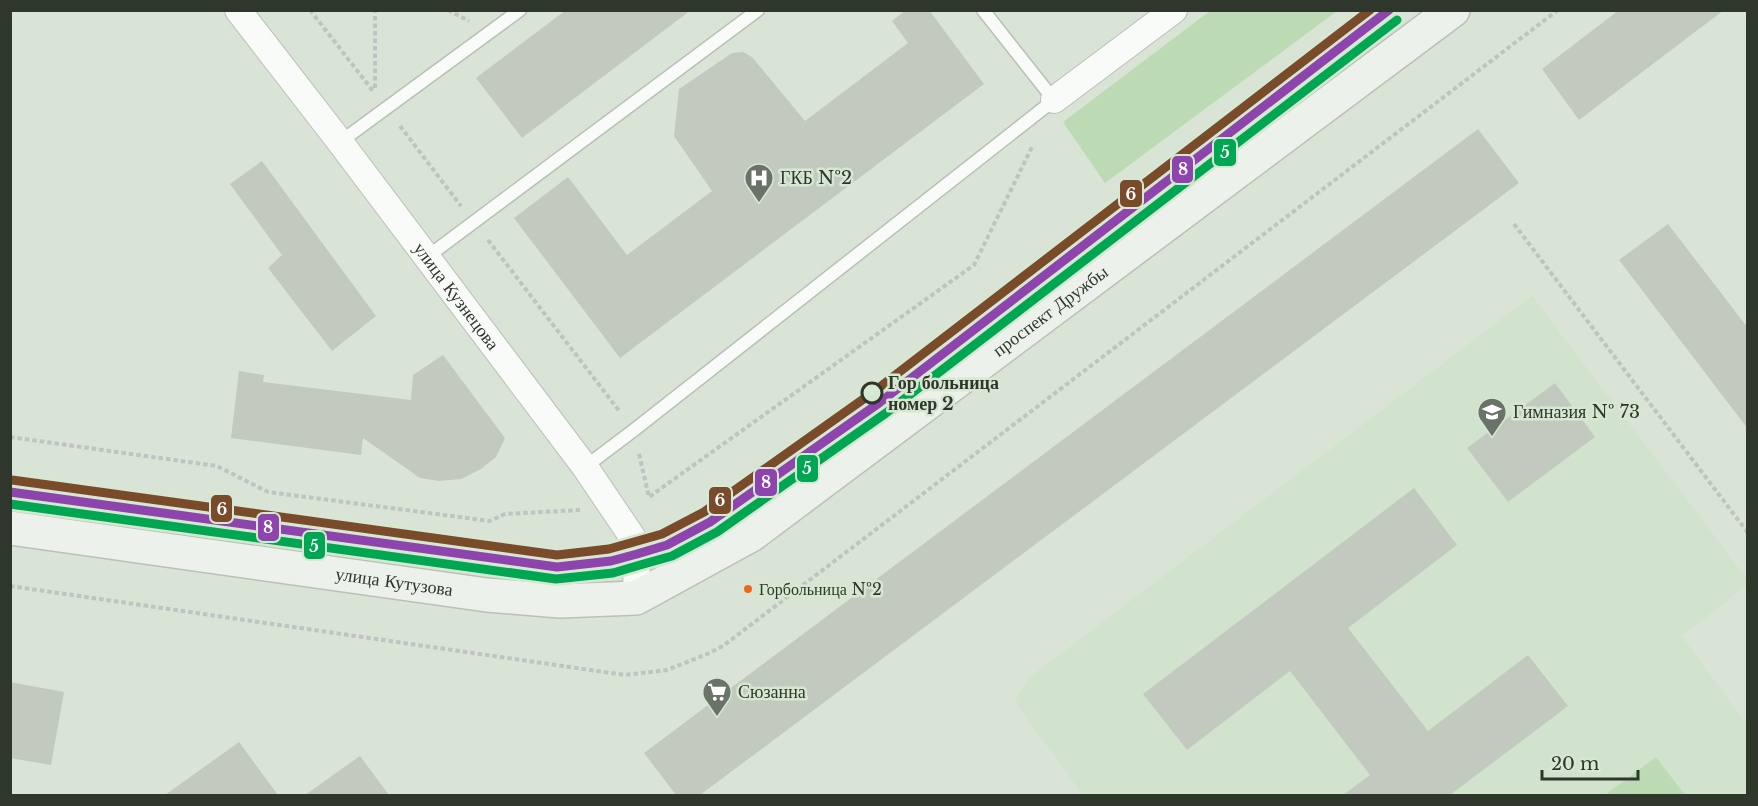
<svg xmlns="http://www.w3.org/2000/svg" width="1758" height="806" viewBox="0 0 1758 806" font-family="'Libre Baskerville',serif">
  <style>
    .built { fill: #d1e3cd }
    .green { fill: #bcdab4 }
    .building { fill: #c2cac0 }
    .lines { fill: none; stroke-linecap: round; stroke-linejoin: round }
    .lane-casing { stroke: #b9c1b7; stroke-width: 15 }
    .street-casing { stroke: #b9c1b7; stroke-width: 28 }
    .secondary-casing { stroke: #b9c1b7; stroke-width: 36 }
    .path { stroke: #c0c3bf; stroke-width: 4; stroke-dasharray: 4.5 3; stroke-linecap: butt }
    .lane { stroke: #f9fbf9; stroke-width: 12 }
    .street { stroke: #f9fbf9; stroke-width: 26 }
    .secondary { stroke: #edf1eb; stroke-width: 33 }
    .tram-1-casing { stroke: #d6e8d1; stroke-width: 14 }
    .tram-2-casing { stroke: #d6e8d1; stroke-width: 14 }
    .tram-3-casing { stroke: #d6e8d1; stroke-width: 14 }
    .tram-1 { stroke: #8e44ad; stroke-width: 9 }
    .tram-2 { stroke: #00a651; stroke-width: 9 }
    .tram-3 { stroke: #7a4b2a; stroke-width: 9 }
    .stop-dot { fill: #d6e8d1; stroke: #2f372d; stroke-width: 3 }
    .bus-dot { fill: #f26522; stroke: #d6e8d1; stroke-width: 2 }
    .labels { text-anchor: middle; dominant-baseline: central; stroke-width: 5; stroke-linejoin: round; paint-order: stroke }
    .bus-label { font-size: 16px; fill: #2f372d; stroke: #d6e8d1; text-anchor: start }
    .poi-label { font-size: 18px; fill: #2f372d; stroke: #d6e8d1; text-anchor: start }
    .street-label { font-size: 18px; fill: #2f372d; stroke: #d6e8d1 }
    .stop-label { font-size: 18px; font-weight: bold; fill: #2f372d; stroke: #d6e8d1; text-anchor: start }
    .line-badge { stroke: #d6e8d1; stroke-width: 2 }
    .badge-label { font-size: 16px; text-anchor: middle; font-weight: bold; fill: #fff }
  </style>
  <rect width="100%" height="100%" fill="#d9e3d6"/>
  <!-- built -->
  <path class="built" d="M1532,296l215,283v6l-65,51 65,89v70h-664l-68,-93 14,-24z"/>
  <!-- green -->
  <path class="green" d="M1210,11h127l-232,172 -42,-61z
    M1656,757l29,38h-80z"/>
  <!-- building -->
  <path class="building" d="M566,10h125l-169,128 -46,-60z
    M906,10h23l55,74 -364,274 -106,-140 54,-41 59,78 85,-64 -38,-55 5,-47 53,-36 11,-1 9,5 53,64 103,-78 -16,-22z
    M1619,10h105l-145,110 -37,-51z
    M1478,129l41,54 -819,612h-24l-32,-42z
    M262,161l114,155 -44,35 -64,-83 14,-13 -52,-71z
    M1668,224l80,104v101l-129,-169z
    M443,355l62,83 -9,19 -15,12 -20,10 -22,2 -19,-3 -57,-40 -2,17 -130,-17 8,-67 25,4 -1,7 148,18 2,-25z
    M1555,383l40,54 -87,65 -41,-54z
    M1414,488l43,57 -109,83 80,103 100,-76 40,51 -118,89h-107l27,-20 -80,-104 -103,79 -44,-56z
    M10,682l54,10 -13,73 -41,-7z
    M239,742l39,53h-113z
    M360,756l29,39h-84z"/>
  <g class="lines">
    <!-- lane casing -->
    <g class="lane-casing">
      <path id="lane" d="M340,142l180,-132
        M427,257l331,-247
        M585,467l49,-37 420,-330 -71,-90"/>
    </g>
    <!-- street casing -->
    <g class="street-casing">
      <g id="street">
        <path id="s1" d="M238,10l102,132 245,325 48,71 4,16 -1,44"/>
        <path d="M1054,100l120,-90"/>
      </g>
    </g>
    <!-- secondary casing -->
    <g class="secondary-casing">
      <g id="secondary">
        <path id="s2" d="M10,528l477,67 73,6 76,-3 115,-63 702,-525"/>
      </g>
    </g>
    <!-- path -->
    <path class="path" d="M310,10l63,81
      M448,10l21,11
      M375,88v-78
      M400,126l61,80
      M1514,224l234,309
      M488,240l132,172
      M10,437l207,29 51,26 222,29 15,-7 75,-4
      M639,454l10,43 325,-232 58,-118
      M10,586l615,89 42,-5 40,-16 16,-8 835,-636"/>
    <!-- lane -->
    <use href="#lane" class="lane"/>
    <!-- street -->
    <use href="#street" class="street"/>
    <!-- secondary -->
    <use href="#secondary" class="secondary"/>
    <!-- tram-1 casing -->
    <g class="tram-1-casing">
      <path id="tram-1" d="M10,492l547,75 54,-6 26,-7 30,-9 43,-23 169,-119 510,-393"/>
    </g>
    <!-- tram-2 casing -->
    <g class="tram-2-casing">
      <path id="tram-2" d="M10,504l546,75 57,-6 27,-8 32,-9 45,-24 169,-119 511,-393"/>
    </g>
    <!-- tram-3 casing -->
    <g class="tram-3-casing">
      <path id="tram-3" d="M12,480l545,75 52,-6 25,-7 28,-8 42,-22 168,-119 498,-383"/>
    </g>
    <!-- tram-1 -->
    <use href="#tram-1" class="tram-1"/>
    <!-- tram-2 -->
    <use href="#tram-2" class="tram-2"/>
    <!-- tram-3 -->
    <use href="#tram-3" class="tram-3"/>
  </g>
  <!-- icons -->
  <defs>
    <g id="hospital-pin" transform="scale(1.5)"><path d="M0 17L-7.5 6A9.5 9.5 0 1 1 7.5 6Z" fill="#6a7368" stroke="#d6e8d1"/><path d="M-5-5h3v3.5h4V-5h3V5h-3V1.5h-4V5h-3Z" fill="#fff"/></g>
    <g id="school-pin" transform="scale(1.5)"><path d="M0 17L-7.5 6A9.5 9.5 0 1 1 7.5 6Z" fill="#6a7368" stroke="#d6e8d1"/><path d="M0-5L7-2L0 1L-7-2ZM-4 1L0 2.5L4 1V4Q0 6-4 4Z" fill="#fff"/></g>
    <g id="supermarket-pin" transform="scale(1.5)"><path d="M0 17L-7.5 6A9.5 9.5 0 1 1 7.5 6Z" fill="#6a7368" stroke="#d6e8d1"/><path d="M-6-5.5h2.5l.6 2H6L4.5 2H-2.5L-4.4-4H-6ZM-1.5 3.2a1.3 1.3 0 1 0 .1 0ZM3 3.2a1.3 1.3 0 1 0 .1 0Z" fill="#fff"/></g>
  </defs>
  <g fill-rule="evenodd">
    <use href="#hospital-pin" x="759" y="178"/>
    <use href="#school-pin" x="1492" y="412"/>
    <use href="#supermarket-pin" x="717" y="692"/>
  </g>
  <!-- markers -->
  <circle class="stop-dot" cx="872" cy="393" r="10"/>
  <circle class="bus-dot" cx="748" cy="589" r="5"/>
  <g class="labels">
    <!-- bus labels -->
    <g class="bus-label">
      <text x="759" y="589">Горбольница №2</text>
    </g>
    <!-- poi labels -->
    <g class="poi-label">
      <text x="780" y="178">ГКБ №2</text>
      <text x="1513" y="412">Гимназия № 73</text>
      <text x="738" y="692">Сюзанна</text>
    </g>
    <!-- street labels -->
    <g class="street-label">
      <text stroke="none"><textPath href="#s1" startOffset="360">улица Кузнецова</textPath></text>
      <text stroke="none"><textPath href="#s2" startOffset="1136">проспект Дружбы</textPath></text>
      <text stroke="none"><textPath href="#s2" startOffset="388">улица Кутузова</textPath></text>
    </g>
    <!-- stop labels -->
    <g class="stop-label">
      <text x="888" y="383">Гор больница<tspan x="888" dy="21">номер 2</tspan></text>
    </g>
  </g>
  <g class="line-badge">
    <rect x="1213" y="138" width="24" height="29" rx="6" fill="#00a651"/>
    <rect x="1171" y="155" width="23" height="29" rx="6" fill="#8e44ad"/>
    <rect x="1119" y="179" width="24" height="29" rx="6" fill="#7a4b2a"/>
    <rect x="796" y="454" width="23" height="29" rx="6" fill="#00a651"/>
    <rect x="754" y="468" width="24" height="29" rx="6" fill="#8e44ad"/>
    <rect x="708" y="486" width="24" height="29" rx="6" fill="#7a4b2a"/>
    <rect x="210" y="494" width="23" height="29" rx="6" fill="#7a4b2a"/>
    <rect x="257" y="513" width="23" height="29" rx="6" fill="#8e44ad"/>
    <rect x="303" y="531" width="23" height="29" rx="6" fill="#00a651"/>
  </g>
  <g class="badge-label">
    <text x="1225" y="158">5</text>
    <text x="1183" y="175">8</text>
    <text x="1131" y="200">6</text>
    <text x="807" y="474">5</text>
    <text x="766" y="488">8</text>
    <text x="720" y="506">6</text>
    <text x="222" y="515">6</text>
    <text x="268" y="533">8</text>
    <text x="314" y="552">5</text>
  </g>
  <!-- border -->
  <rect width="1758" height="806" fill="none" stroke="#2f372d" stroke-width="24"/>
  <!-- scale -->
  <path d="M1542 770v9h96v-9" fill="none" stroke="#2f372d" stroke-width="3"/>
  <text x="1551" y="770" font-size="18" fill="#2f372d" stroke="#d6e8d1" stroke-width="4.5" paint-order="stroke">20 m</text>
</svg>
